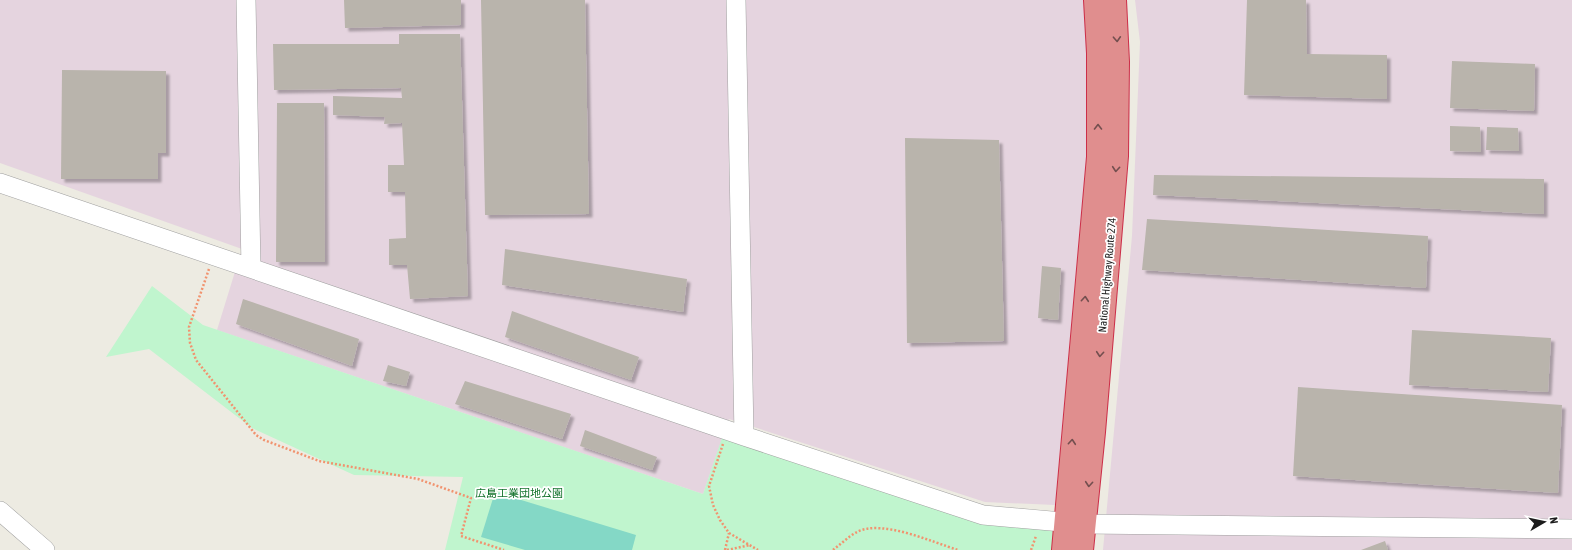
<svg xmlns="http://www.w3.org/2000/svg" width="1572" height="550" viewBox="0 0 1572 550" font-family="'Asap Condensed','Noto Sans JP',sans-serif">
  <style>
    .industrial { fill: #e5d4df }
    .park { fill: #c0f5ce }
    .pitch { fill: #84d8c6 }
    .building { fill: #b9b4ac; filter: url(#shadow) }
    .lines { fill: none; stroke-linecap: round; stroke-linejoin: round }
    .minor-casing { stroke: #a0a0a0; stroke-width: 20 }
    .highway-casing { stroke: #cc2e48; stroke-width: 24 }
    .path { stroke: #f1936f; stroke-width: 2.5; stroke-dasharray: 2 2; stroke-linecap: butt }
    .minor { stroke: #fff; stroke-width: 19 }
    .highway { stroke: #e08e8e; stroke-width: 22 }
    .oneway { stroke: #744f4f }
    .labels { text-anchor: middle; dominant-baseline: central; stroke-width: 3.5; stroke-linejoin: round; paint-order: stroke }
    .street-label { font-size: 11px; fill: #1c1c1c; stroke: #fff }
    .park-label { font-size: 11px; fill: #12722b; stroke: #fff }
  </style>
  <defs>
    <filter id="shadow"><feDropShadow dx="3.5" dy="3.5" stdDeviation="1" flood-color="#0004"/></filter>
  </defs>
  <rect width="100%" height="100%" fill="#edebe2"/>
  <!-- industrial -->
  <path class="industrial" d="M0,0h1084l3,64 -1,96 -31,345 -70,-3 -256,-83 -26,75 -486,-164 25,-81 -242,-86z
    M1135,0h437v550h-469l29,-314 8,-194z"/>
  <!-- park -->
  <path class="park" d="M152,286l51,39 500,169 22,-65 258,86 82,8 -2,27h-618l18,-73 -109,-2 -102,-47 -103,-79 -43,8z"/>
  <!-- pitch -->
  <path class="pitch" d="M495,492l141,43 -4,15h-107l-44,-13z"/>
  <!-- building -->
  <path class="building" d="M344,0h117v25l-116,3z
    M481,0h104l4,214 -104,1z
    M1247,0h59l1,54 80,1v44l-143,-4z
    M399,34h61l8,262 -58,3 -3,-34h-18v-26l17,-1 -1,-46h-17v-27h16l-2,-42 -18,1 1,-7 -52,-2v-19l69,2 -1,-10 -127,2 -1,-46h126z
    M1452,61l83,3 -1,47 -84,-3z
    M62,70l104,1v82h-8v26h-97z
    M277,103h47l1,159h-49z
    M1450,126l30,1 1,25 -31,-1z
    M1487,127l31,1 1,23 -33,-1z
    M905,138l94,2 5,201 -97,2z
    M1154,175l390,4v35l-391,-19z
    M1147,219l281,17 -2,52 -284,-18z
    M505,249l182,30 -4,33 -181,-27z
    M1042,266l19,2 -3,52 -20,-2z
    M243,299l116,40 -7,27 -116,-42z
    M512,311l127,46 -8,23 -126,-43z
    M1412,330l139,8 -3,54 -139,-7z
    M388,365l22,7 -4,14 -23,-5z
    M465,381l106,33 -9,25 -107,-35z
    M1298,387l264,18 -4,88 -265,-17z
    M585,430l72,27 -5,13 -72,-24z
    M1385,541l3,9h-27z"/>
  <g class="lines">
    <!-- minor casing -->
    <g class="minor-casing">
      <path id="minor" d="M246,0l5,268
        M736,0l8,436
        M0,183l744,253 239,79 102,9 487,5
        M0,511l45,39"/>
    </g>
    <!-- highway casing -->
    <g class="highway-casing">
      <path id="highway" d="M1063,550l35,-393v-104l-3,-53
        M1082,550l12,-118 23,-276 1,-94 -3,-62"/>
    </g>
    <!-- path -->
    <path class="path" d="M209,269l-20,58 1,16 6,17 60,75 8,5 55,21 99,18 53,19 -10,38 43,14
      M723,444l-14,42 4,19 7,15 9,13 29,17
      M725,550l4,-17
      M727,550l23,-5
      M833,550c8,-6 16,-14 24,-18 25,-13 75,10 101,18
      M1031,550l5,-14"/>
    <!-- minor -->
    <use href="#minor" class="minor"/>
    <!-- highway -->
    <use href="#highway" class="highway"/>
  </g>
  <!-- one-way arrows -->
  <defs><path id="oneway-chevron" d="M-2-3.5L2.5 0L-2 3.5" fill="none" stroke-width="1.6" stroke-linecap="round" stroke-linejoin="round"/></defs>
  <g class="oneway">
    <use href="#oneway-chevron" transform="translate(1117 39) rotate(87)"/>
    <use href="#oneway-chevron" transform="translate(1098 127) rotate(-90)"/>
    <use href="#oneway-chevron" transform="translate(1116 169) rotate(95)"/>
    <use href="#oneway-chevron" transform="translate(1085 299) rotate(-85)"/>
    <use href="#oneway-chevron" transform="translate(1100 354) rotate(95)"/>
    <use href="#oneway-chevron" transform="translate(1072 442) rotate(-85)"/>
    <use href="#oneway-chevron" transform="translate(1089 484) rotate(95)"/>
  </g>
  <g class="labels">
    <!-- street labels -->
    <g class="street-label">
      <text transform="translate(1107 275) rotate(-85)">National Highway Route 274</text>
    </g>
    <!-- park labels -->
    <g class="park-label">
      <text x="519" y="493">広島工業団地公園</text>
    </g>
  </g>
  <!-- north arrow -->
  <g transform="translate(1544 522) rotate(81)" stroke="#ffffff" stroke-width="3" paint-order="stroke">
  <path d="M0-3L7 15L0 10L-7 15Z" fill="#1c1c1c"/>
  <text y="-6" font-size="11" font-weight="bold" text-anchor="middle" fill="#1c1c1c">N</text>
  </g>
</svg>
